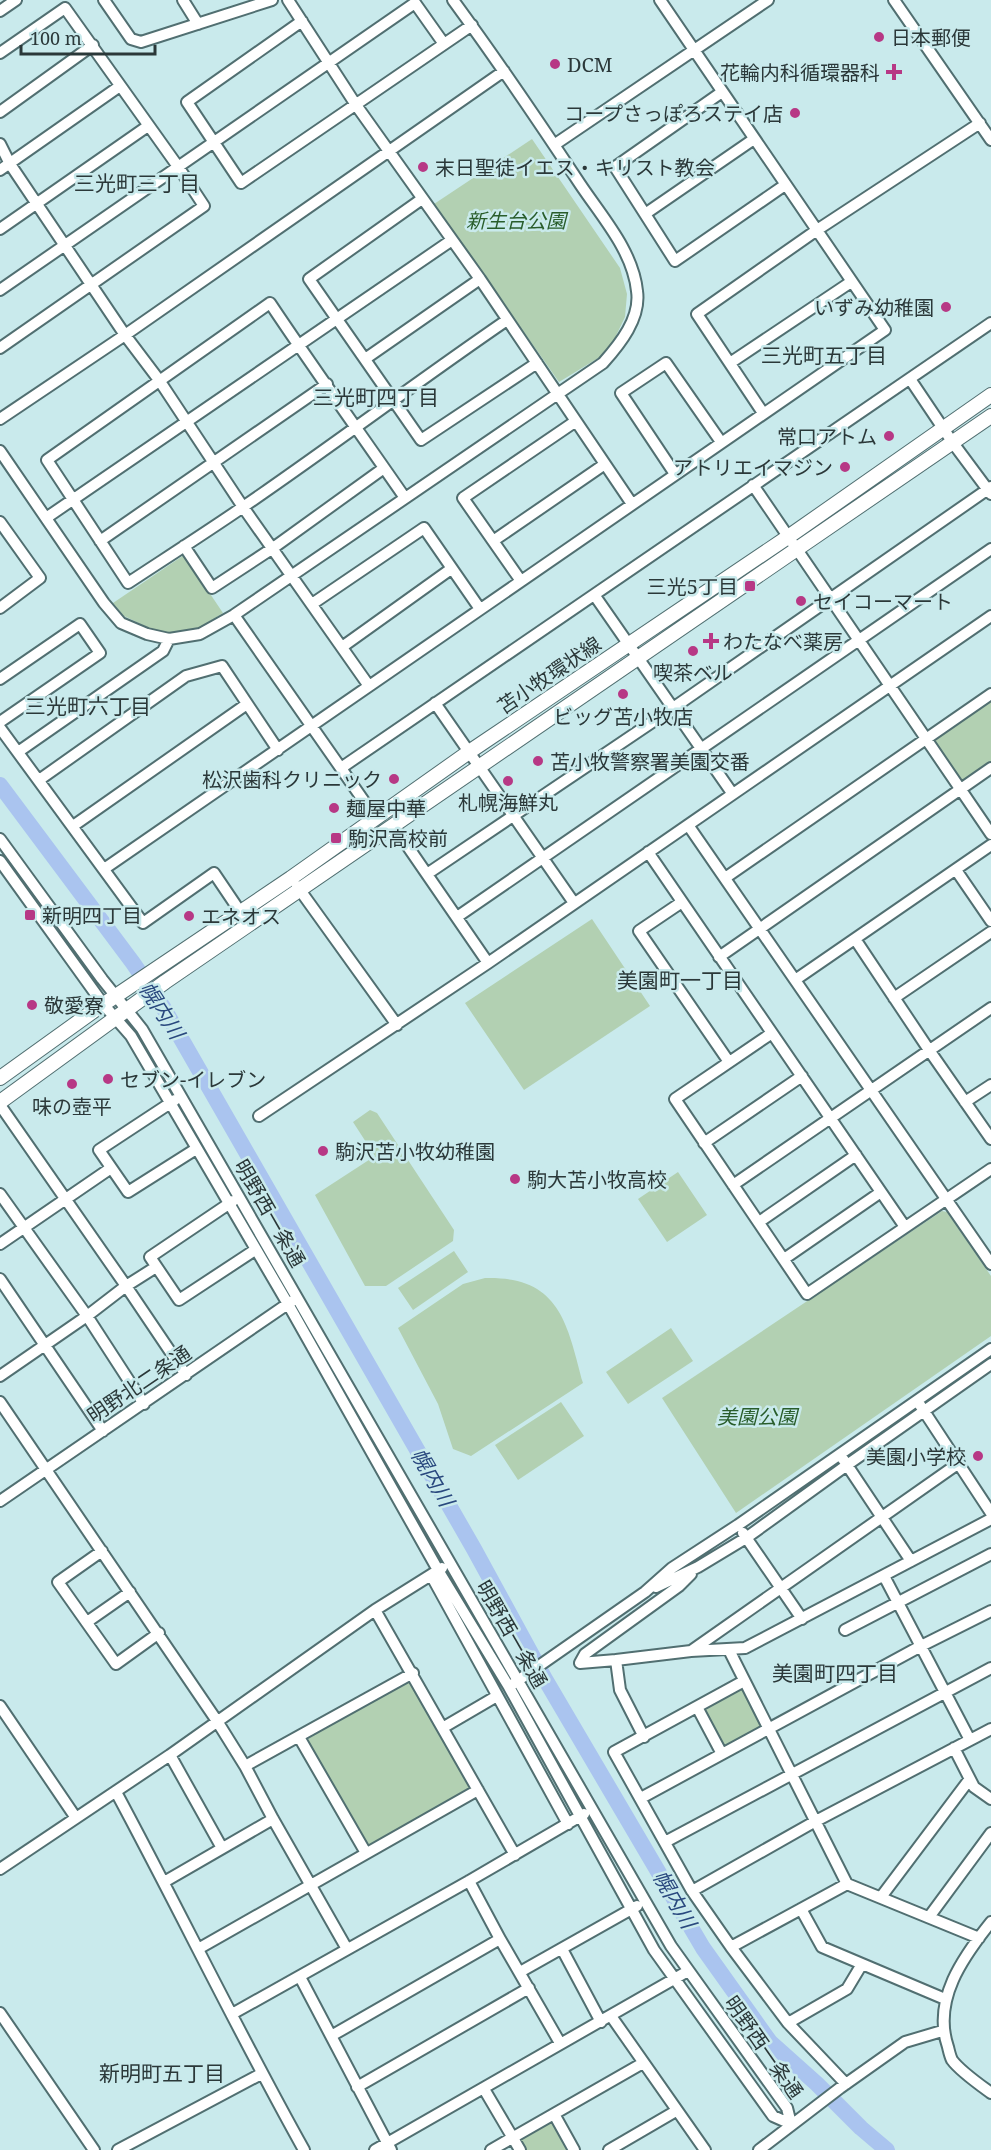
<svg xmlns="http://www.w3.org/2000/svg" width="991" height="2150" viewBox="0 0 991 2150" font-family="'Noto Serif','Noto Sans JP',serif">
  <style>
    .green { fill: #b2d0b2 }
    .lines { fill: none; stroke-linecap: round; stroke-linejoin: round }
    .river { stroke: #aac4ef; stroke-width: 16 }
    .minor-casing { stroke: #516f71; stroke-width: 14 }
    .major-casing { stroke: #516f71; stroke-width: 16 }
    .minor { stroke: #fff; stroke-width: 10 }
    .major { stroke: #fff; stroke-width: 14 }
    .poi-dot { fill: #b73885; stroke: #c9eaec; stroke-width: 2 }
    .labels { text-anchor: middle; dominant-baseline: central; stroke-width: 5; stroke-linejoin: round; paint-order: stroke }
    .poi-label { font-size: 20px; fill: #2b3839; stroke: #c9eaec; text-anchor: start }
    .park-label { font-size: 20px; font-style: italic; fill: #295d2b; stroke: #c9eaec }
    .street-label { font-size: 20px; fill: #2b3839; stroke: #c9eaec }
    .neighbourhood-label { font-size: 21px; fill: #2b3839; stroke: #c9eaec }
    .water-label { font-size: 21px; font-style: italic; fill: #29487e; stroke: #c9eaec }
  </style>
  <rect width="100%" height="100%" fill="#c9eaec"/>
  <!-- green -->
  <path class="green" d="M532,139l88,129 7,26 -2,23 -11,23 -14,17 -41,25 -125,-178z
    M184,555l39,58 -26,16 -26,5 -20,-5 -27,-13 -11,-13z
    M991,694v74l-30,20 -35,-50z
    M592,919l58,87 -126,84 -59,-87z
    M370,1110l7,3 77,117 -1,11 -67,45h-21l-50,-91 60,-39 -22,-34z
    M678,1172l29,43 -40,27 -29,-43z
    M942,1211l5,1 44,64v60l-255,177 -74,-115z
    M454,1251l14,21 -55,38 -15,-22z
    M485,1278c75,-2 82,45 98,105l-112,73 -18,-7 -15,-45 -40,-76 65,-44z
    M671,1328l22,33 -65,43 -22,-32z
    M561,1402l23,34 -66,44 -23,-35z
    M408,1680l4,3 59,103 -1,3 -98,55 -7,1 -57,-103 1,-5z
    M744,1681l25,49 -47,24 -25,-47z
    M551,2122l17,28h-42l-5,-9 1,-3z"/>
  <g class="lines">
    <!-- river -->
    <path class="river" d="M0,785l133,178 30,44 311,542 71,130 158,269 67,94 47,42 44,44 26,22"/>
    <!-- minor casing -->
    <g class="minor-casing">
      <path id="minor" d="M104,0l27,39 10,3 131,-42
        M183,0l15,24
        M288,0l68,105 124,174 152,225
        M894,0l97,140
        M0,11l16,-11
        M302,21l-115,81 54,81 231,-158
        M0,53l65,-45 114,160 25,38 -204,142
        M722,92l-107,75 60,94 110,-76
        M0,112l93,-67
        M0,144l10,20 115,171 34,45 84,127 126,179
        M554,145l214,-145
        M0,170l120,-84
        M422,199l-113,80 112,161 116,-77
        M645,214l109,-75
        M0,229l148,-103
        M0,290l415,-287 29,41
        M365,359l115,-80
        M730,363l121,-81
        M910,379l43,64 38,51
        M763,413l-66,-99 120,-84 163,-107
        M0,419l125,-84 379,-264
        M0,451l104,152 17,20 26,11 22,5 31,-5 34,-19 369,-252c17,-19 38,-45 34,-72 -4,-40 -35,-74 -57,-107 -41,-62 -83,-124 -127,-184
        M675,474l-54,-81 45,-30 55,79
        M753,485l238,349
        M405,498c-45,-65 -91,-129 -135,-195l-223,157 81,123c38,-25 77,-50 115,-76 89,-61 175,-126 264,-187
        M46,518l406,-278
        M0,522l40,56 -40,30
        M100,541l227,-157
        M493,541l112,-77
        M184,546l28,42 61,-40 111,-80
        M521,581l-58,-83 113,-77
        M595,596l137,197
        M312,604l112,-76 56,81
        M234,615l141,202
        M342,647l109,-78
        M0,679l80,-55 20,29 -100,69
        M435,703l139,200
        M0,728l143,195 71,-50 27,40
        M18,752l145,-101 6,-12
        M341,768l650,-445
        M39,780l147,-104 36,-10 56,84
        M393,825l95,138
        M688,825l303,439
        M73,826l174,-122
        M0,839l102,140 40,50 529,917 116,162 4,16
        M648,852l257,375
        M0,861l103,143 28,32 157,268 150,266 71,117 145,263 119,166 18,8
        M104,869l781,-539 -225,-330
        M956,870l35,51
        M427,874l246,-166 318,-221
        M725,878l266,-184
        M297,886l100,139
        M682,902l-43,29 90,131
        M457,917l534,-368
        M855,939l74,111 62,89
        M719,957l272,-189
        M795,980l196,-135
        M894,998l97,-66
        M772,1033l-97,66 132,195 184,-125
        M175,1100l-76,50 29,42 68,-43
        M965,1102l26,-17
        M0,1105l126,181 60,89
        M259,1116l229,-153 503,-347
        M704,1143l98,-67
        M733,1185l258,-177
        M0,1194l87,122 57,88
        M233,1201l-83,56 29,43 76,-50
        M759,1222l97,-67
        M0,1244l111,-76
        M784,1259l97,-67
        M0,1279l103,152
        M0,1376l87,-60 39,-30 30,-19
        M0,1402l217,319 28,45 28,53 74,130
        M920,1405l71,108
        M843,1459l68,102
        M0,1501l292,-200
        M743,1533l59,86
        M102,1551l-44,31 58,82 43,-31
        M431,1575l137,249
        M884,1576l86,164
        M656,1587l42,-20 48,-29 101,-73 144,-101
        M375,1610l140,245
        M87,1622l43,-30
        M845,1630l146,-76
        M729,1650l118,234 132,54
        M691,1651l268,-188
        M616,1660l4,30 24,47
        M580,1663l36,-3 75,-9 54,-3 246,-129
        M580,1663l5,-9 94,-68 12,-12
        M744,1681l-130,71 78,139 39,56 57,76 58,61
        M513,1684l132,-92 27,-24 66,-43 253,-176
        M0,1706l76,112
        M697,1707l25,47
        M444,1727l53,-31
        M299,1737l67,116
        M954,1748l20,39 17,12
        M170,1755l52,93
        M245,1766l168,-93
        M116,1792c64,119 122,240 188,358
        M641,1798l280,-152 70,-35
        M665,1842l326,-174
        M0,1869l170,-114 205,-145 67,-42
        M469,1881l31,58 60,104
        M164,1882l109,-63
        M692,1891l122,-69 177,-93
        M881,1897l88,-117
        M801,1909l21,38 123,52
        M929,1917l62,-84
        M991,1922c-28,35 -59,78 -43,125 1,4 2,9 4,13 8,11 28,25 39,33
        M731,1947l116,-63
        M198,1949l280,-159
        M562,1949l39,73
        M520,1972l117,-66
        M300,1977l91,173
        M0,2013l94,137
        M232,2014l237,-133 115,-67
        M611,2016l94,134
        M788,2023l59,-34 15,-25
        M331,2036l169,-97
        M357,2087l172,-99
        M484,2089l36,61
        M554,2114l20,36
        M118,2150l143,-76
        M375,2150l313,-179
        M491,2150l152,-87
        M609,2150l67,-39
        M759,2150l81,-62 65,-46 37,-11"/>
    </g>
    <!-- major casing -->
    <g class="major-casing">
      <path id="major" d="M0,1078l92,-66 199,-134 178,-126 319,-215 203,-142
        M0,1102l165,-120 826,-566"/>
    </g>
    <!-- minor -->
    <use href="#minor" class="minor"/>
    <!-- major -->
    <use href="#major" class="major"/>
  </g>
  <!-- markers -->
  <g class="poi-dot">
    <circle cx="879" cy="37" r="6"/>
    <circle cx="555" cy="64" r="6"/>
    <path d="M891 63h6v6h6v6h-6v6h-6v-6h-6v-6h6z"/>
    <circle cx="795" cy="113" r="6"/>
    <circle cx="423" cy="167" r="6"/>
    <circle cx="946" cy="307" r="6"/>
    <circle cx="889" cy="436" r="6"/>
    <circle cx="845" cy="467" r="6"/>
    <rect x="744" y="580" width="12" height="12" rx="3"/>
    <circle cx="801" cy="601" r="6"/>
    <path d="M708 632h6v6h6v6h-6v6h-6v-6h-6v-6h6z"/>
    <circle cx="693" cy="651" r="6"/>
    <circle cx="623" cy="694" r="6"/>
    <circle cx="538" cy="761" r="6"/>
    <circle cx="394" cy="779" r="6"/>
    <circle cx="508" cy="781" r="6"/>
    <circle cx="334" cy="808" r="6"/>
    <rect x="330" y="832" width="12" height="12" rx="3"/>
    <rect x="24" y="909" width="12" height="12" rx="3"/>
    <circle cx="189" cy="916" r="6"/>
    <circle cx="32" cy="1005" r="6"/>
    <circle cx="108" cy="1079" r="6"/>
    <circle cx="72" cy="1084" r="6"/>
    <circle cx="323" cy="1151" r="6"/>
    <circle cx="515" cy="1179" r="6"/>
    <circle cx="978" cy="1456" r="6"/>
  </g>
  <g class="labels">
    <!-- poi labels -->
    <g class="poi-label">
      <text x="891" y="37">日本郵便</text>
      <text x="567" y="64">DCM</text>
      <text x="880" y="72" text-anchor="end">花輪内科循環器科</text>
      <text x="783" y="113" text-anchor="end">コープさっぽろステイ店</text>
      <text x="435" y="167">末日聖徒イエス・キリスト教会</text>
      <text x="934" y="307" text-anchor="end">いずみ幼稚園</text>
      <text x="877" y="436" text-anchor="end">常口アトム</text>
      <text x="833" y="467" text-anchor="end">アトリエイマジン</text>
      <text x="738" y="586" text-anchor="end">三光5丁目</text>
      <text x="813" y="601">セイコーマート</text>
      <text x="723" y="641">わたなべ薬房</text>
      <text x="693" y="672" text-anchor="middle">喫茶ベル</text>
      <text x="623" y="716" text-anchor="middle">ビッグ苫小牧店</text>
      <text x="550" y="761">苫小牧警察署美園交番</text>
      <text x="382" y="779" text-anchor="end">松沢歯科クリニック</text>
      <text x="508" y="802" text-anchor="middle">札幌海鮮丸</text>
      <text x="346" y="808">麺屋中華</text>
      <text x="348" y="838">駒沢高校前</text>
      <text x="42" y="915">新明四丁目</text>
      <text x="201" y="916">エネオス</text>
      <text x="44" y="1005">敬愛寮</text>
      <text x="120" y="1079">セブン-イレブン</text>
      <text x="72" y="1106" text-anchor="middle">味の壺平</text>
      <text x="335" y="1151">駒沢苫小牧幼稚園</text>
      <text x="527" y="1179">駒大苫小牧高校</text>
      <text x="966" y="1456" text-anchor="end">美園小学校</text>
    </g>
    <!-- park labels -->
    <g class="park-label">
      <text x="516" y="220">新生台公園</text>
      <text x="757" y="1416">美園公園</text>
    </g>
    <!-- street labels -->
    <g class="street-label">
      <text transform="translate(549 675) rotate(-34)">苫小牧環状線</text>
      <text transform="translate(270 1213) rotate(60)">明野西一条通</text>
      <text transform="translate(139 1384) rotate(-34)">明野北二条通</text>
      <text transform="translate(512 1634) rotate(60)">明野西一条通</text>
      <text transform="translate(764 2047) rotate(55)">明野西一条通</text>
    </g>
    <!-- neighbourhood labels -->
    <g class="neighbourhood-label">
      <text x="137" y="183">三光町三丁目</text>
      <text x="824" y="355">三光町五丁目</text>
      <text x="376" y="397">三光町四丁目</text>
      <text x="88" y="706">三光町六丁目</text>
      <text x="680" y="980">美園町一丁目</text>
      <text x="835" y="1673">美園町四丁目</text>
      <text x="162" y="2073">新明町五丁目</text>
    </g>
    <!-- water labels -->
    <g class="water-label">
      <text transform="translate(162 1010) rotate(57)">幌内川</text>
      <text transform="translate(433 1477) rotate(60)">幌内川</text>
      <text transform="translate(675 1899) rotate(60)">幌内川</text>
    </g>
  </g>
  <!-- scale -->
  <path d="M21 45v9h134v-9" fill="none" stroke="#2b3839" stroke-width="3"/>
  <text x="30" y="45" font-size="18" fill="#2b3839" stroke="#c9eaec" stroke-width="4.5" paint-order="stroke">100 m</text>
</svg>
